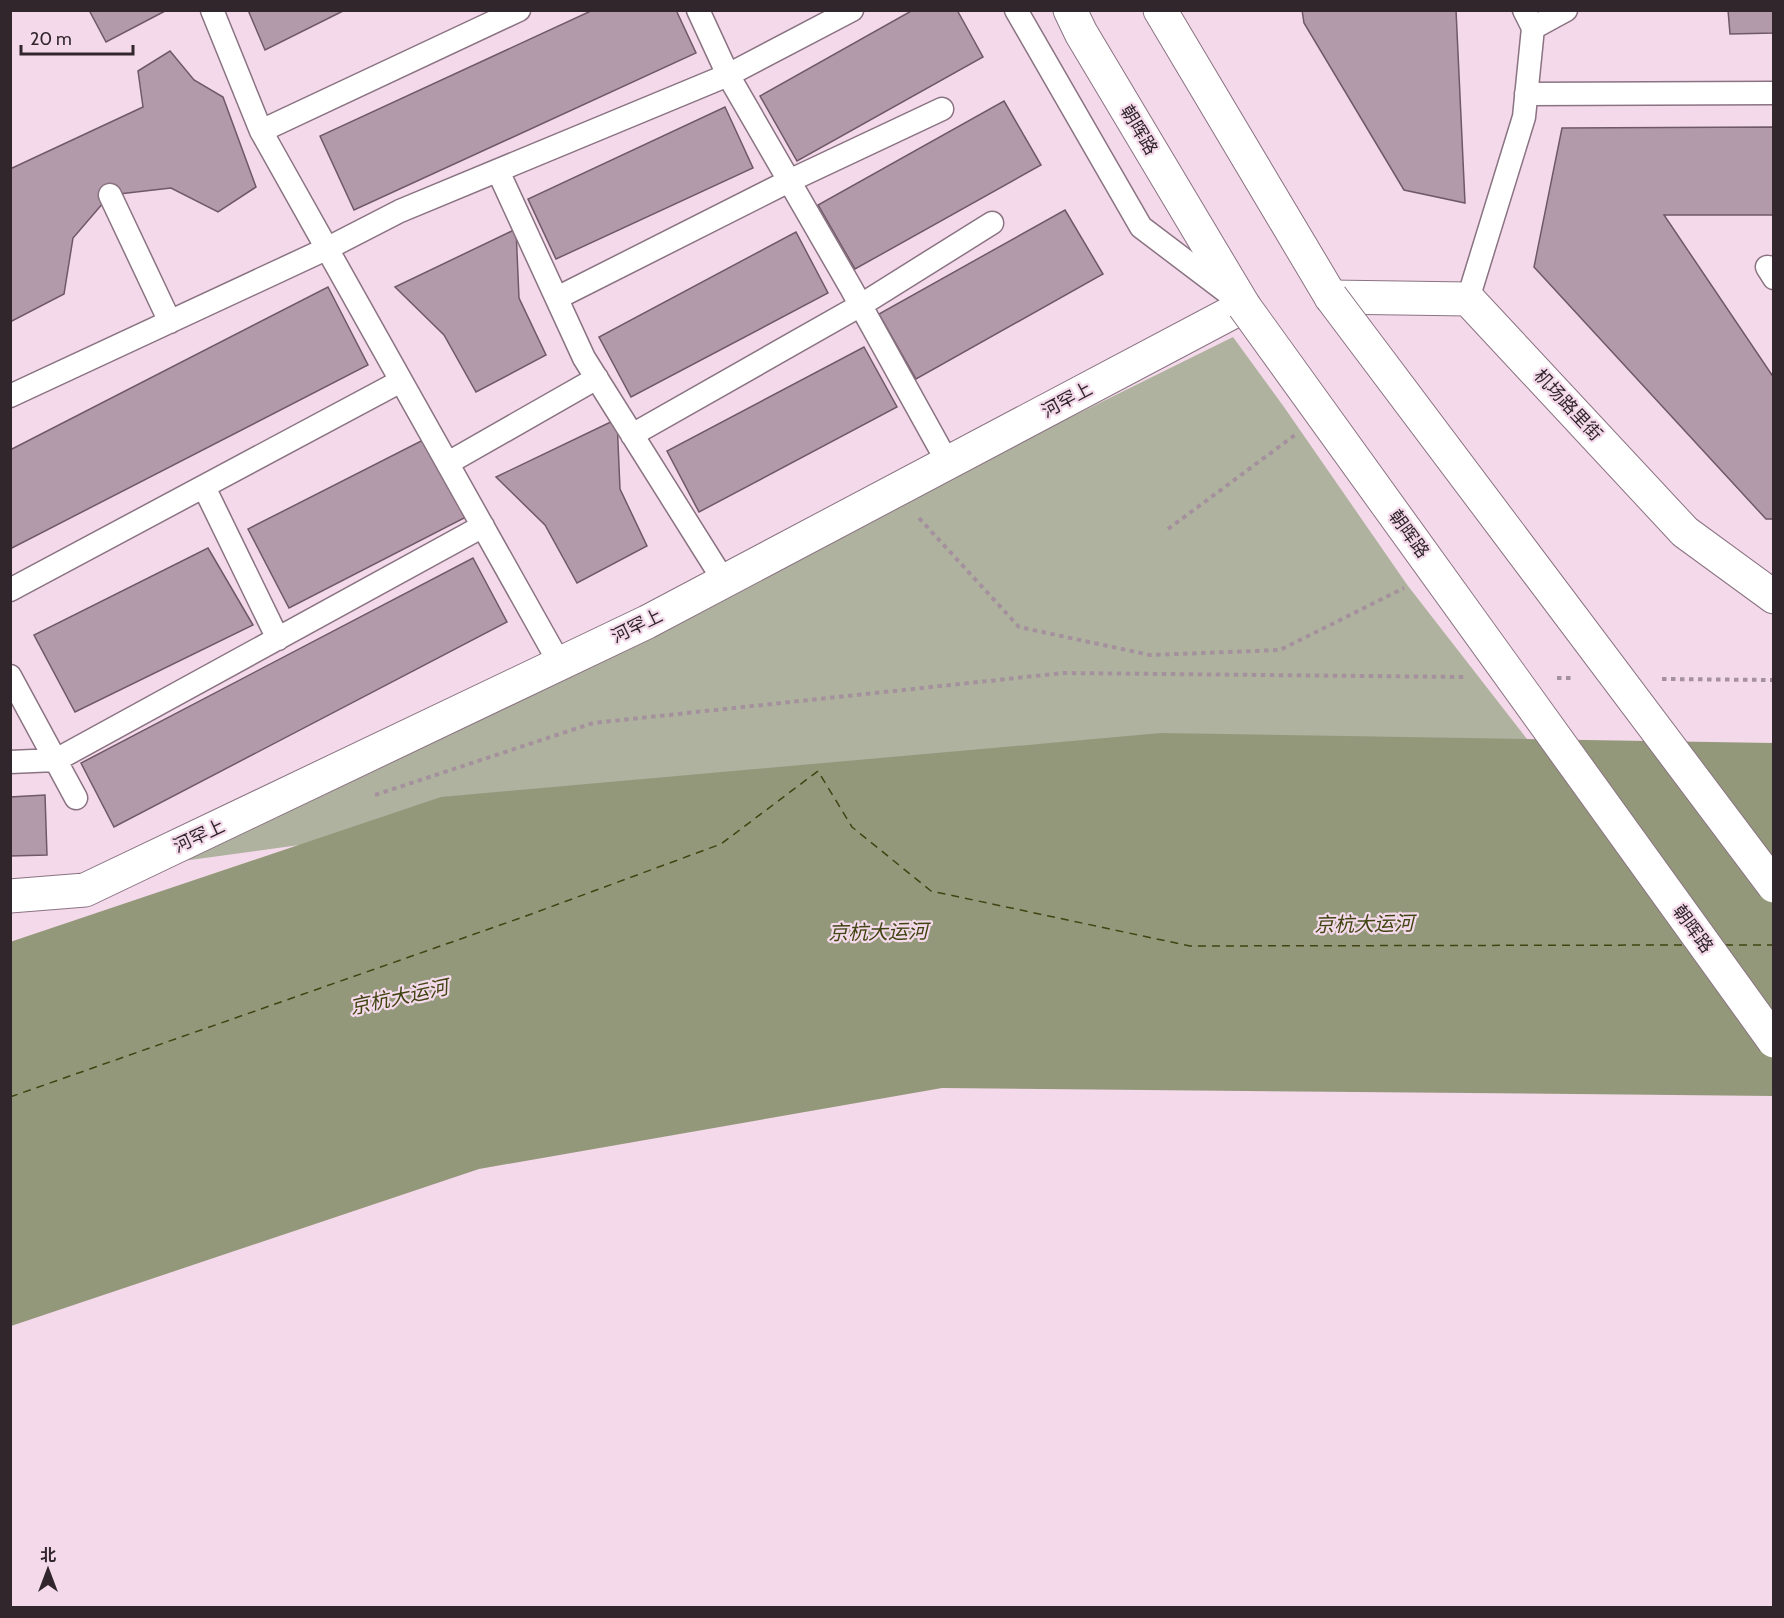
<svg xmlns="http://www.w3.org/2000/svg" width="1784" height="1618" viewBox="0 0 1784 1618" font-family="Cabin,'Noto Sans SC',sans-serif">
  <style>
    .green { fill: #afb29f }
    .water { fill: #94987b }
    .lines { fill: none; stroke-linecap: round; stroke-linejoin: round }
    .ferry { stroke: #3f4411; stroke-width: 1.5; stroke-dasharray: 8 6; stroke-linecap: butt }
    .building { fill: #b39aaa; stroke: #6f5967; stroke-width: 1.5 }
    .service-casing { stroke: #8a7382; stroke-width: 25 }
    .minor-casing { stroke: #8a7382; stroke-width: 35 }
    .primary-casing { stroke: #8a7382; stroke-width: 35 }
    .path { stroke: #a5919d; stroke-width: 4; stroke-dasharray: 4.5 4.5; stroke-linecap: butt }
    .service { stroke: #fff; stroke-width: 22 }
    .minor { stroke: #fff; stroke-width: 33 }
    .primary { stroke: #fff; stroke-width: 33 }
    .primary-bridge-casing { stroke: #8a7382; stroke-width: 35; stroke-linecap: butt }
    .primary-bridge { stroke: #fff; stroke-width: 33 }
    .labels { text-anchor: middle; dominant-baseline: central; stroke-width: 4.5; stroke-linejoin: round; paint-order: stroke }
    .street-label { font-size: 18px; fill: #30262c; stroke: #f4d9ea }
    .water-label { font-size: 20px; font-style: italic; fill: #3f4411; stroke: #f4d9ea }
  </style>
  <rect width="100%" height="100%" fill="#f4d9ea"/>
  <!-- green -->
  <path class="green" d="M1233,337l51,70 124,179 119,153 -499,6 -860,118z"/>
  <!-- water -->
  <path class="water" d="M1161,733l612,10v353l-831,-8 -463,81 -468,157 -1,-384 431,-145z"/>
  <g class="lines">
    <!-- ferry -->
    <path class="ferry" d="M1725,945h49
      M10,1097l516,-181 195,-72 97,-73 34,56 79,64 259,55 495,-1"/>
  </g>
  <!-- building -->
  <path class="building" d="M89,10h78l-61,32z
    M248,10h97l-80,40z
    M593,10h83l20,43 -342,157 -34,-74z
    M913,10h44l26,47 -186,104 -37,-65z
    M1302,10h154l9,193 -61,-13 -100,-167z
    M1728,10h46v23l-44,1z
    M170,51l24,29 29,17 33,90 -38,25 -47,-24 -61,7 -37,43 -9,56 -54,28v-153l133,-62 -5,-36z
    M1004,101l37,64 -186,104 -37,-64z
    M725,107l28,61 -197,91 -28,-60z
    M1774,127v88h-110l110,163v141h-8l-232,-252 28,-139z
    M1065,210l38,64 -187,105 -37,-65z
    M516,229l3,69 27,57 -70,37 -32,-57 -49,-48z
    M796,232l32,61 -197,104 -32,-60z
    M328,287l40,78 -358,184v-99z
    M864,347l33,60 -198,105 -32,-61z
    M617,419l3,70 27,57 -70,37 -32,-58 -49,-48z
    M431,436l41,78 -183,94 -41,-79z
    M208,548l45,77 -178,87 -41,-77z
    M473,558l34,64 -393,205 -33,-64z
    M45,795l2,60 -37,1v-59z"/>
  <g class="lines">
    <!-- service casing -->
    <g class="service-casing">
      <path id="service" d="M212,10l49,121 299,533
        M698,10l30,65 123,213 97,175
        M1016,10l125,217 91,69
        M1533,28l33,-18
        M1526,94l248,-1
        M261,131l258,-121
        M498,171l86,187 140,223
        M110,195l60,127
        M1774,268l-7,-1 7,11
        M557,298l232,-117 153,-72
        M1468,299l56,-182 9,-89 -9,-18
        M10,396l316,-147 74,-38 328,-136 124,-65
        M632,435l229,-130 131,-82
        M448,463l149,-85
        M204,487l74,152
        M10,590l391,-209
        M10,676l66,122
        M10,762l46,-2 427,-234"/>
    </g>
    <!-- minor casing -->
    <g class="minor-casing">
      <path id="minor" d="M1331,297l137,2 217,233 89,65
        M10,896l75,-6 562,-268 597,-316"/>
    </g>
    <!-- primary casing -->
    <g class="primary-casing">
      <path id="primary" d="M1070,10l11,23 163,273
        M1160,10l171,287"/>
    </g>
    <!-- path -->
    <path class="path" d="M919,518l100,109 131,28 130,-5 124,-62
      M1168,529l127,-94
      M1557,678h17
      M1662,679l112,1
      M375,795l218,-72 470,-50 403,4"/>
    <!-- service -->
    <use href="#service" class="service"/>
    <!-- minor -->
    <use href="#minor" class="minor"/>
    <!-- primary -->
    <use href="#primary" class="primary"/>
    <!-- primary-bridge casing -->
    <g class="primary-bridge-casing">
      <path id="primary-bridge" d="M1331,297l443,589
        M1244,306l530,735"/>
    </g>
    <!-- primary-bridge -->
    <use href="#primary-bridge" class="primary-bridge"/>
  </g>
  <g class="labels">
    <!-- street labels -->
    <g class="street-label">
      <text transform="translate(1139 130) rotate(59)">朝晖路</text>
      <text transform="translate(1067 400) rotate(-28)">河罕上</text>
      <text transform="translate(1568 405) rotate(47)">机场路里街</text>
      <text transform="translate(1409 534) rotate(54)">朝晖路</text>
      <text transform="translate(637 626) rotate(-26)">河罕上</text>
      <text transform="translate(199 836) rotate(-25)">河罕上</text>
      <text transform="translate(1693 929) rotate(54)">朝晖路</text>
    </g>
    <!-- water labels -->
    <g class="water-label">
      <text transform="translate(1364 924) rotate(-1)">京杭大运河</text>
      <text transform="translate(878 932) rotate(-1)">京杭大运河</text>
      <text transform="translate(399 997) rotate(-12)">京杭大运河</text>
    </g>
  </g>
  <!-- border -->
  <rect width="1784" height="1618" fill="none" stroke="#30262c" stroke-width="24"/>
  <!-- north arrow -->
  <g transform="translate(48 1570)" stroke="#f4d9ea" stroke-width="4.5" paint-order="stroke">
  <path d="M0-4.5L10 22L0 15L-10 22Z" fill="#30262c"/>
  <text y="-9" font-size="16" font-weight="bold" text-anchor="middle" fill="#30262c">北</text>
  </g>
  <!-- scale -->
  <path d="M21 45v9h112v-9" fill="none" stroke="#30262c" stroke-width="3"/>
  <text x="30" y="45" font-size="18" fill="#30262c" stroke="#f4d9ea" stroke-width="4.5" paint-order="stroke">20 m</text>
</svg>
